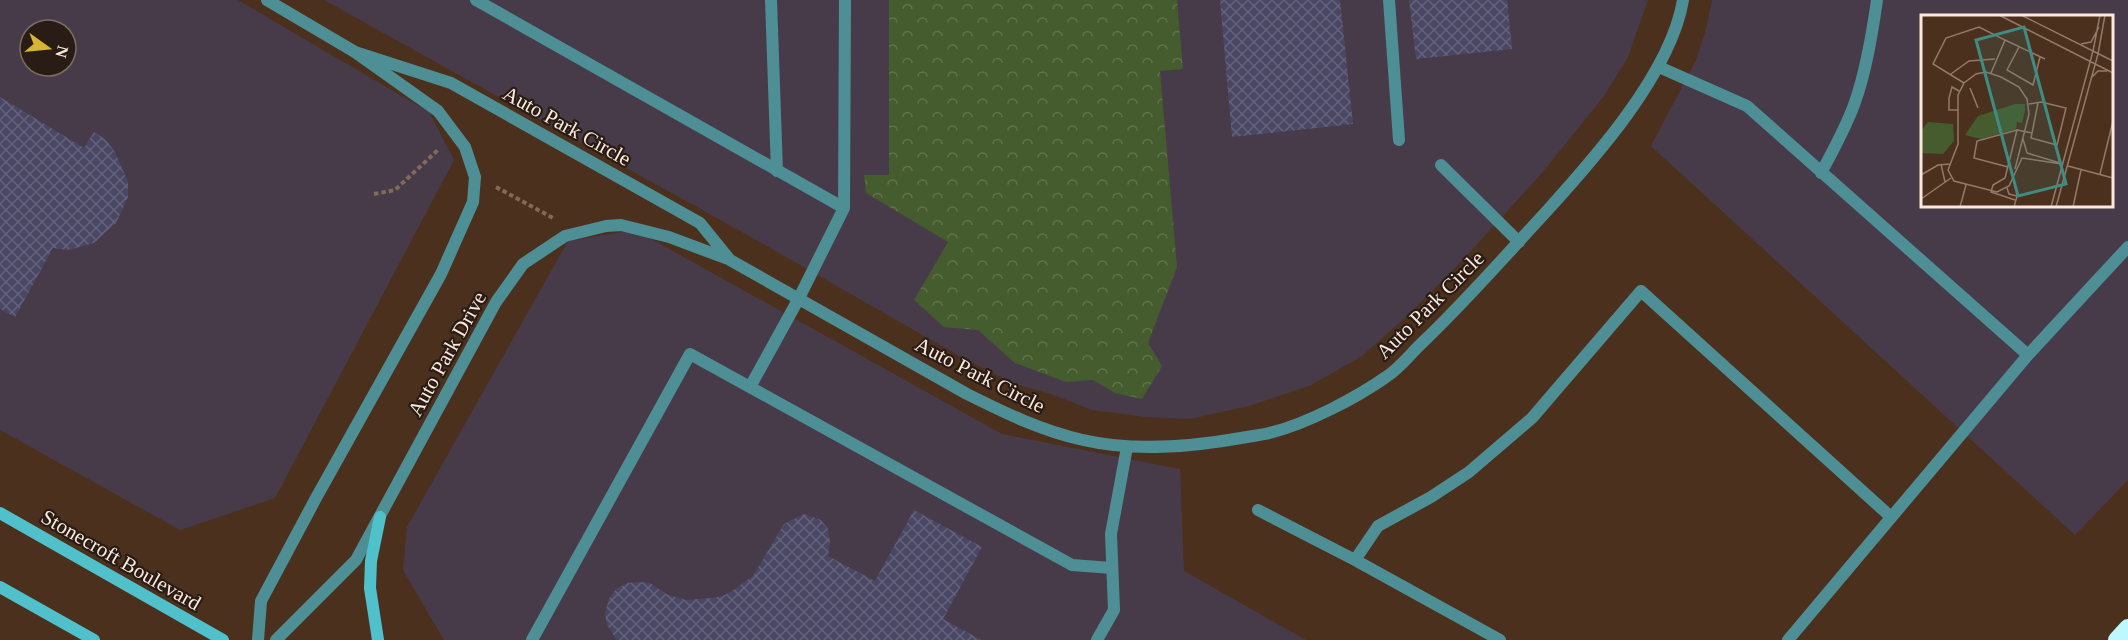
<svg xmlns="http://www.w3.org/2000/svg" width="2128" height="640" viewBox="0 0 2128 640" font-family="'Times New Roman',serif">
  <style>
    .commercial { fill: #473b4a; fill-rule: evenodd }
    .forest { fill: url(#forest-crowns) }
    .building { fill: url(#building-cross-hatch) }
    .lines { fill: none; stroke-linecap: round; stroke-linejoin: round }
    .path { stroke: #826959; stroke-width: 4; stroke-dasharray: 4.5 3; stroke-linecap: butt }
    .lane { stroke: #4e8f95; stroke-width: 12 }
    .street { stroke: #4e8f95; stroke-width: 12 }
    .secondary { stroke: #50c0ca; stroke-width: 12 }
    .highway { stroke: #bcf8fd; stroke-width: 18 }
    .labels { text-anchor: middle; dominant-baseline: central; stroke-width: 4.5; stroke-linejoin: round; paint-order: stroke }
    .street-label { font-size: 21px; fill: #fbe8dd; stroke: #291c14 }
    .inset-road { fill: none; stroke: #927a6a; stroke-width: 1.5 }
    .view { fill: #3e8d84; fill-opacity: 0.15; stroke: #3e8d84; stroke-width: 3 }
    .inset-edge { fill: none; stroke: #fbe8dd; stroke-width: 3 }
  </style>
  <defs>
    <pattern id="forest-crowns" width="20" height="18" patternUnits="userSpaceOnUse" patternTransform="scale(1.5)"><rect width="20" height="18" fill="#455c2e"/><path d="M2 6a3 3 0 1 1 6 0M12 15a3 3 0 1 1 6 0" fill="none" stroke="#61734c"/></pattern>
    <pattern id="building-cross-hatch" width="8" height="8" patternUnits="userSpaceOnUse" patternTransform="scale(1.5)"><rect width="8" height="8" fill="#4a4765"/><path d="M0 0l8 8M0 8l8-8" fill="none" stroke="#65627b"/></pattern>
  </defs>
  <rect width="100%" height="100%" fill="#4c301e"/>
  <!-- commercial -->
  <path class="commercial" d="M0,0h238l191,112 25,48 -179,338 -95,32 -180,-100zM30,30h36v36h-36z
    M324,0h1324l-20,57 -24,39 -63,78 -83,91 -51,51 -45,40 -51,29 -62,21 -59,13 -44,-2 -54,-7 -41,-16 -36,-10 -54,-27 -210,-120z
    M1712,0h416v480l-53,55 -424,-389 45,-86 10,-31zM1922,16h190v190h-190z
    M635,230l367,204 178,35 4,102 122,69h-862l-41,-70 4,-43 161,-286z"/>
  <!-- forest -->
  <path class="forest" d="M889,0h288l6,69 -23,2 17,196 -29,76 14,23 -20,33 -27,-6 -22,-13 -27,2 -51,-19 -37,-33 -34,-3 -30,-27 34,-58 -82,-49 -2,-18h25z"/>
  <!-- building -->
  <path class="building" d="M1220,0h120l13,124 -121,13z
    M1409,0h98l5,49 -96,10z
    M0,97l84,51 10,-16 12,8 9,12 13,30v15l-12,26 -22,20 -26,7 -15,-2 -38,69 -15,-8z
    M914,510l68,37 -39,72 38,21h-364l-10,-15 -2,-12 4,-14 7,-10 12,-6 10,-1 12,1 16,11 20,6 26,-2 11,-2 12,-7 18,-13 31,-52 20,-10 17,6 7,9 2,13 -2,14 47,25z"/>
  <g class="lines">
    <!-- path -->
    <path class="path" d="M496,187l57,31
      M374,194l21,-4 44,-41"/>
    <!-- lane -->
    <path class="lane" d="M476,0l368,208 -46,92 -48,87
      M771,0l6,171
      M1389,0l10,140
      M1659,67l88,39 281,249 100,-108
      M1441,165l78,77
      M1821,173c12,-22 24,-44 33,-68 12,-33 18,-70 23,-105
      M844,208l1,-208
      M1258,510l97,50
      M532,640l158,-286 382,211 40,3
      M1097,640l17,-30 -3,-76 16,-87
      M1500,640l-145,-80 23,-34 53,-29 38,-25 63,-54 109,-127 250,226
      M1788,640l240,-285"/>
    <!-- street -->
    <path class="street" d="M355,52l96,31 249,140 30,37 237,134c38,19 75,37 116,46 52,12 107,7 158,-2 11,-2 22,-3 32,-6 35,-9 83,-34 113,-55 14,-9 25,-24 37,-35 43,-41 82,-86 122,-129 49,-54 126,-140 138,-213
      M258,640l3,-39 55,-103 125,-224 32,-72 2,-25 -10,-30 -27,-36 -83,-59 -88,-52
      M276,640l80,-80 140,-258 27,-38 42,-28 41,-10 15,-1 48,12 59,22"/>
    <!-- secondary -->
    <path class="secondary" d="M0,513l223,127
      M0,587l94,53
      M378,640l-8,-52 1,-27 9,-44"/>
    <!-- highway -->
    <path class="highway" d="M2117,640l11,-12"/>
  </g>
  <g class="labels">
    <!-- street labels -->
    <g class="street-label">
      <text transform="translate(567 126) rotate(29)">Auto Park Circle</text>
      <text transform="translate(1430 305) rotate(-45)">Auto Park Circle</text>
      <text transform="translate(447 354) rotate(-61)">Auto Park Drive</text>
      <text transform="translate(980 375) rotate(27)">Auto Park Circle</text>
      <text transform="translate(121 560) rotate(30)">Stonecroft Boulevard</text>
    </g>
  </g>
  <!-- overview -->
  <g transform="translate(1921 15)">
    <rect width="192" height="192" fill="#4c301e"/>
    <path d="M94,89h10v6l-3,13 -5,-1 -1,7 -35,10 -16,-4 13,-19zM7,107l25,2 1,17 -11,13 -22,-1v-22z" fill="#455c2e"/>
    <path class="inset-road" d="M78,0l114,58M100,0l92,46M84,25l40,19M160,29l10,-2 8,-15M98,32l-12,23 26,15 7,-28M172,36l7,-36M177,39l7,-39M30,59l18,-13 26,-2M170,63l7,-7h9M43,68l-31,-19 13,-26 33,-11 26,13 -14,33M49,73l8,20M108,89l12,-2 25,6 -9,37 -26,-7 7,-35M37,95h-9v-12l3,-11 7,4M102,124l4,14 33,10M20,149l4,18M147,151l45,12M87,152l-34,-9 3,-17 40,-11M94,154l14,-55 -2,-15 -8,-12 -18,-10 -15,-5 -10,2 -12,9 -6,12v49l-10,26 6,11 43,11 12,-6 13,-28 40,6M179,159l13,-53M0,160l17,-10 12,-1M86,173l2,6 8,2 -3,11M0,184l30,-21M94,185l-24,-8 2,-7 12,-7 12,-48 15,3M39,192l6,-22M130,192l42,-156M135,192l42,-153M152,192l8,-37"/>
    <path class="view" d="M103,12l42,157 -48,12 -42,-156z"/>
    <rect width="192" height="192" class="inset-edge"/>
  </g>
  <!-- north arrow -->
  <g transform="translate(48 48) rotate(105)"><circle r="28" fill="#291c14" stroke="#7d6e64" stroke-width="1.5"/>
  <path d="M0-4.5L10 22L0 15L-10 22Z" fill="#d8b434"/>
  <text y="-9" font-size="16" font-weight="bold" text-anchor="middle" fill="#fbe8dd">N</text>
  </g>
</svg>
